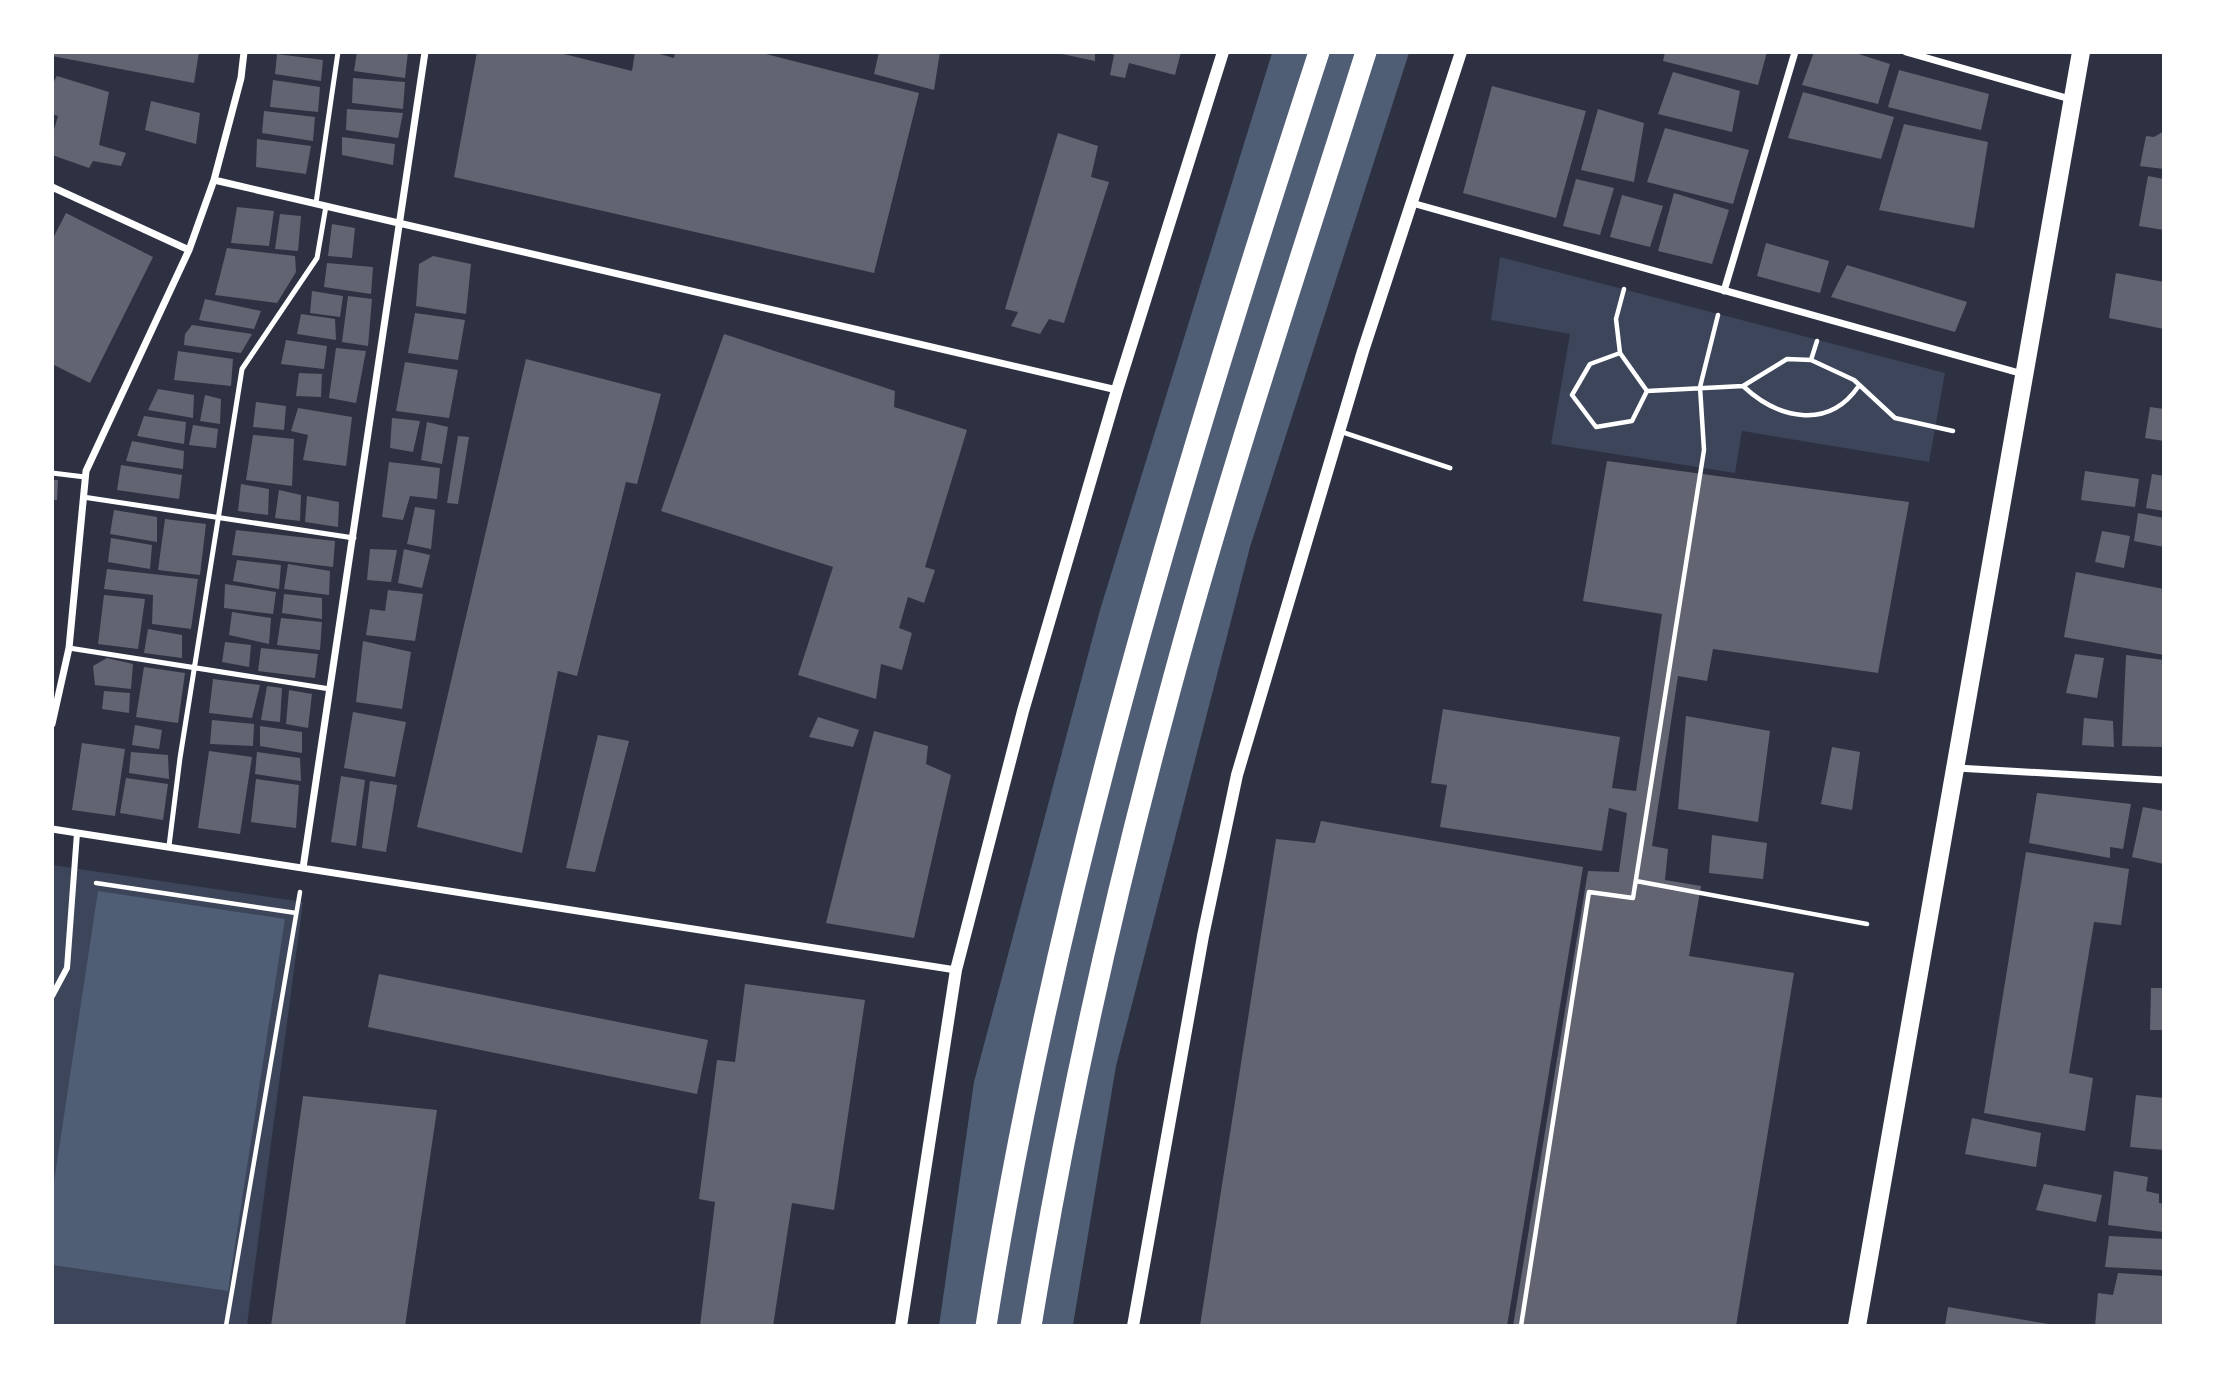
<svg xmlns="http://www.w3.org/2000/svg" width="2216" height="1378" viewBox="0 0 2216 1378" font-family="Karla,sans-serif">
  <style>
    .green { fill: #3c4559 }
    .water { fill: #4f5d75 }
    .building { fill: #626471 }
    .lines { fill: none; stroke-linecap: round; stroke-linejoin: round }
    .path { stroke: #fff; stroke-width: 4.5 }
    .service { stroke: #fff; stroke-width: 5 }
    .pedestrian { stroke: #fff; stroke-width: 6 }
    .minor { stroke: #fff; stroke-width: 7 }
    .tertiary { stroke: #fff; stroke-width: 12 }
    .primary { stroke: #fff; stroke-width: 18 }
    .motorway { stroke: #fff; stroke-width: 21 }
  </style>
  <rect width="100%" height="100%" fill="#2d3142"/>
  <!-- green -->
  <path class="green" d="M1500,257l445,116 -16,89 -187,-31 -7,42 -184,-29 19,-110 -79,-14z
    M52,865l251,37 -56,423h-194z"/>
  <!-- water -->
  <path class="water" d="M1272,53h137l-159,494 -134,519 -43,259 -134,1 35,-244 126,-472z
    M98,891l187,28 -57,372 -175,-26v-77z"/>
  <!-- building -->
  <path class="building" d="M52,52h147l-5,31 -142,-27z
    M357,52h51l-3,26 -51,-7z
    M477,52h79l76,19 3,-19h18l21,6 1,-6h83l161,41 -45,180 -420,-96z
    M879,52h61l-6,38 -60,-16z
    M1062,52h33v9l-33,-7z
    M1108,52h73l-6,23 -46,-12 -4,15 -15,-3 4,-20z
    M1665,52h102l-9,33 -95,-24z
    M1814,52h38l38,12 -12,40 -76,-19z
    M277,54l46,6 -2,21 -46,-7z
    M1899,70l90,24 -8,36 -93,-23z
    M1673,72l67,19 -8,41 -74,-18z
    M57,76l52,16 -10,53 27,8 -5,13 -28,-5 -4,7 -37,-13v-19l6,-20 -6,-2v-29z
    M353,78l52,4 -2,27 -51,-6z
    M273,80l47,7 -2,25 -48,-5z
    M1492,86l94,25 -30,107 -93,-25z
    M1803,92l91,25 -13,42 -93,-21z
    M151,101l49,12 -4,31 -51,-14z
    M347,109l56,4 -5,25 -52,-8z
    M1598,109l46,14 -10,59 -53,-12z
    M264,111l51,6 -2,24 -51,-8z
    M1904,124l84,18 -14,86 -95,-18z
    M1665,128l84,22 -16,54 -86,-22z
    M2164,131v38l-24,-3 6,-30 8,1z
    M1058,133l40,13 -7,31 18,5 -45,141 -15,-4 -9,15 -29,-8 7,-14 -13,-3z
    M342,137l53,7 -2,21 -51,-10z
    M257,139l54,7 -5,28 -50,-7z
    M2148,176l16,3v51l-25,-4z
    M1576,179l38,9 -14,47 -37,-9z
    M1674,193l55,17 -17,54 -54,-13z
    M1622,195l41,11 -13,41 -40,-10z
    M237,207l37,4 -5,35 -38,-3z
    M66,213l87,44 -63,126 -38,-19v-124z
    M280,214l21,2 -3,35 -23,-2z
    M332,224l23,4 -3,30 -24,-2z
    M1766,243l63,18 -9,32 -63,-17z
    M227,248l68,8 1,16 -19,31 -62,-8z
    M433,256l38,8 -5,50 -50,-8 3,-42z
    M327,263l46,4 -2,27 -47,-7z
    M1847,265l120,37 -12,30 -124,-35z
    M2116,273l48,9v47l-55,-11z
    M312,291l31,5 -3,21 -30,-4z
    M348,296l24,3 -4,47 -26,-4z
    M205,299l56,12 -7,18 -55,-9z
    M415,313l50,7 -7,40 -50,-7z
    M301,314l34,5 1,21 -39,-6z
    M192,325l60,9 -11,19 -57,-8 1,-11z
    M724,334l171,57 -1,16 73,23 -42,137 10,3 -11,33 -16,-6 -9,31 13,5 -10,37 -21,-6 -5,35 -78,-24 35,-108 -172,-56z
    M286,340l41,6 -3,23 -43,-5z
    M336,348l30,3 -10,52 -27,-5z
    M178,351l55,8 -2,27 -57,-6z
    M526,359l135,35 -24,90 -11,-2 -49,194 -19,-5 -36,182 -105,-26z
    M405,362l53,8 -9,48 -53,-7z
    M299,373l23,1 -1,23 -25,-1z
    M158,389l36,6 -1,23 -45,-8z
    M205,395l16,4 -1,25 -20,-3z
    M256,402l30,4 -2,24 -31,-3z
    M2150,407l14,2v32l-19,-3z
    M298,408l54,9 -6,49 -43,-6 5,-25 -17,-4z
    M144,416l42,6 -2,22 -47,-8z
    M392,418l28,3 -7,31 -23,-4z
    M427,422l21,5 -6,37 -21,-4z
    M193,425l25,4 -2,19 -27,-3z
    M253,435l41,4 -2,47 -46,-6z
    M458,436l11,1 -11,67 -11,-1z
    M132,441l52,10 -1,18 -57,-8z
    M1607,461l302,41 -31,171 -165,-24 -6,32 -29,-5 -26,170 16,3 -3,31 36,6 -12,70 105,17 -58,353h-223l75,-455 31,1 8,-59 -18,-5 -7,43 -162,-24 7,-42 -16,-2 12,-74 177,28 -8,51 24,3 26,-177 -79,-13z
    M389,462l51,6 -3,31 -27,-3 -7,24 -21,-3z
    M121,465l61,10 -3,24 -62,-9z
    M2085,471l54,8 -4,28 -54,-7z
    M2152,474l12,2v35l-18,-3z
    M52,480h6l-1,20h-5z
    M241,484l28,5 -1,26 -30,-4z
    M279,490l22,5 -1,26 -25,-3z
    M307,496l32,6 -1,25 -33,-5z
    M415,507l20,3 -4,39 -24,-5z
    M114,510l43,7v25l-47,-8z
    M2138,513l26,5v29l-30,-6z
    M165,519l41,5 -6,51 -42,-5z
    M236,530l99,11 -2,26 -101,-12z
    M2102,531l28,5 -6,32 -29,-6z
    M111,538l41,7 -2,24 -42,-7z
    M370,549l27,1 -6,32 -24,-2z
    M404,549l26,6 -8,33 -24,-5z
    M237,560l44,5 -2,24 -46,-8z
    M288,564l42,7 -1,24 -45,-6z
    M107,569l91,10 -7,50 -39,-5 1,-29 -49,-6z
    M2076,572l88,17v66l-100,-18z
    M225,584l51,8 -3,22 -49,-6z
    M388,590l35,4 -8,47 -49,-6 4,-26 15,2z
    M284,594l38,4v21l-40,-6z
    M104,595l41,4 -7,50 -40,-5z
    M232,612l39,6 -2,26 -40,-9z
    M281,618l41,4 -2,28 -43,-5z
    M148,629l34,6v23l-38,-5z
    M363,641l48,11 -9,57 -46,-7z
    M225,642l26,3 -2,22 -27,-5z
    M261,648l57,6 -3,24 -57,-7z
    M2075,654l29,4 -7,40 -31,-5z
    M2126,655l38,5v87l-42,-1z
    M107,658l26,6 -2,25 -36,-4 -2,-19z
    M144,667l41,6 -7,50 -42,-6z
    M213,679l47,6 -8,33 -43,-5z
    M267,686l15,2 -2,34 -19,-2z
    M289,690l23,4 -4,34 -22,-4z
    M104,691l26,2 -1,20 -27,-4z
    M353,712l53,10 -11,55 -51,-9z
    M1686,716l84,15 -12,91 -80,-13z
    M818,717l41,13 -6,17 -44,-10z
    M2084,718l29,3 1,26 -32,-2z
    M212,720l42,4 -1,22 -43,-2z
    M135,725l27,5 -3,19 -27,-4z
    M260,726l42,6v21l-42,-7z
    M874,731l54,15 -2,18 25,11 -37,163 -88,-15z
    M598,735l31,6 -34,131 -29,-4z
    M82,743l43,6 -10,67 -43,-6z
    M1832,747l28,5 -8,58 -31,-6z
    M209,751l43,6 -12,77 -42,-6z
    M131,752l37,3 1,24 -40,-6z
    M257,752l43,6 1,23 -46,-7z
    M341,776l24,4 -9,66 -25,-4z
    M126,778l42,6 -5,36 -43,-7z
    M256,779l43,6 -3,43 -45,-6z
    M370,781l27,4 -11,67 -24,-4z
    M2037,793l94,11 -8,45 -13,-2v11l-81,-15z
    M2143,807l21,4v53l-32,-7z
    M1321,821l262,46 -76,459h-307l76,-487 39,4z
    M1712,835l55,8 -4,36 -54,-6z
    M2026,852l103,17 -8,56 -27,-3 -25,151 24,5 -8,53 -101,-18z
    M379,974l329,66 -11,54 -329,-67z
    M745,984l120,16 -31,210 -42,-7 -19,123h-73l15,-124 -16,-3 18,-139 18,2z
    M2151,988h13v42h-14z
    M2136,1095l28,3v52l-34,-3z
    M303,1096l134,14 -32,216h-134z
    M1972,1118l69,15 -5,34 -71,-13z
    M2114,1171l34,6 -2,14 13,3v9l5,1v28l-56,-7z
    M2044,1184l58,11 -6,27 -60,-12z
    M2109,1236l55,3v31l-59,-3z
    M2118,1273l46,3v50h-69l3,-33 15,2z
    M1948,1307l101,17 -1,2h-103z"/>
  <g class="lines">
    <!-- path -->
    <path class="path" d="M1620,353l-4,-34 8,-30
      M1811,360l6,-19
      M1743,386c35,33 85,44 115,1
      M1647,391l-27,-38 -30,11 -18,31 24,32 36,-6 15,-30 96,-5 44,-27 24,1 43,20 41,38 58,13
      M1636,881l231,43
      M96,883l200,30
      M226,1326l74,-434
      M1521,1326l68,-434 44,6 71,-448 -4,-63 18,-72"/>
    <!-- service -->
    <path class="service" d="M316,203l22,-151
      M1339,431l111,37
      M52,473l33,4
      M83,497l271,41
      M69,648l261,41
      M169,846l11,-88 62,-389 75,-111 9,-52"/>
    <!-- pedestrian -->
    <path class="pedestrian" d="M52,996l15,-28 10,-135"/>
    <!-- minor -->
    <path class="minor" d="M1906,52l164,47
      M214,180l903,210
      M52,187l137,63
      M1412,203l611,171
      M1724,291l71,-239
      M52,724l17,-76 17,-177 103,-221 25,-70 27,-102 3,-26
      M1957,768l207,12
      M52,829l904,141
      M303,868l122,-816"/>
    <!-- tertiary -->
    <path class="tertiary" d="M901,1326l55,-356 67,-259 94,-321 106,-338
      M1133,1326l70,-390 34,-161 126,-424 98,-299"/>
    <!-- primary -->
    <path class="primary" d="M1857,1326l224,-1274"/>
    <!-- motorway -->
    <path class="motorway" d="M986,1326c68,-435 197,-856 333,-1274
      M1031,1326c34,-206 78,-408 132,-609 59,-224 133,-444 203,-665"/>
  </g>
  <!-- border -->
  <rect width="2216" height="1378" fill="none" stroke="#ffffff" stroke-width="108"/>
</svg>
